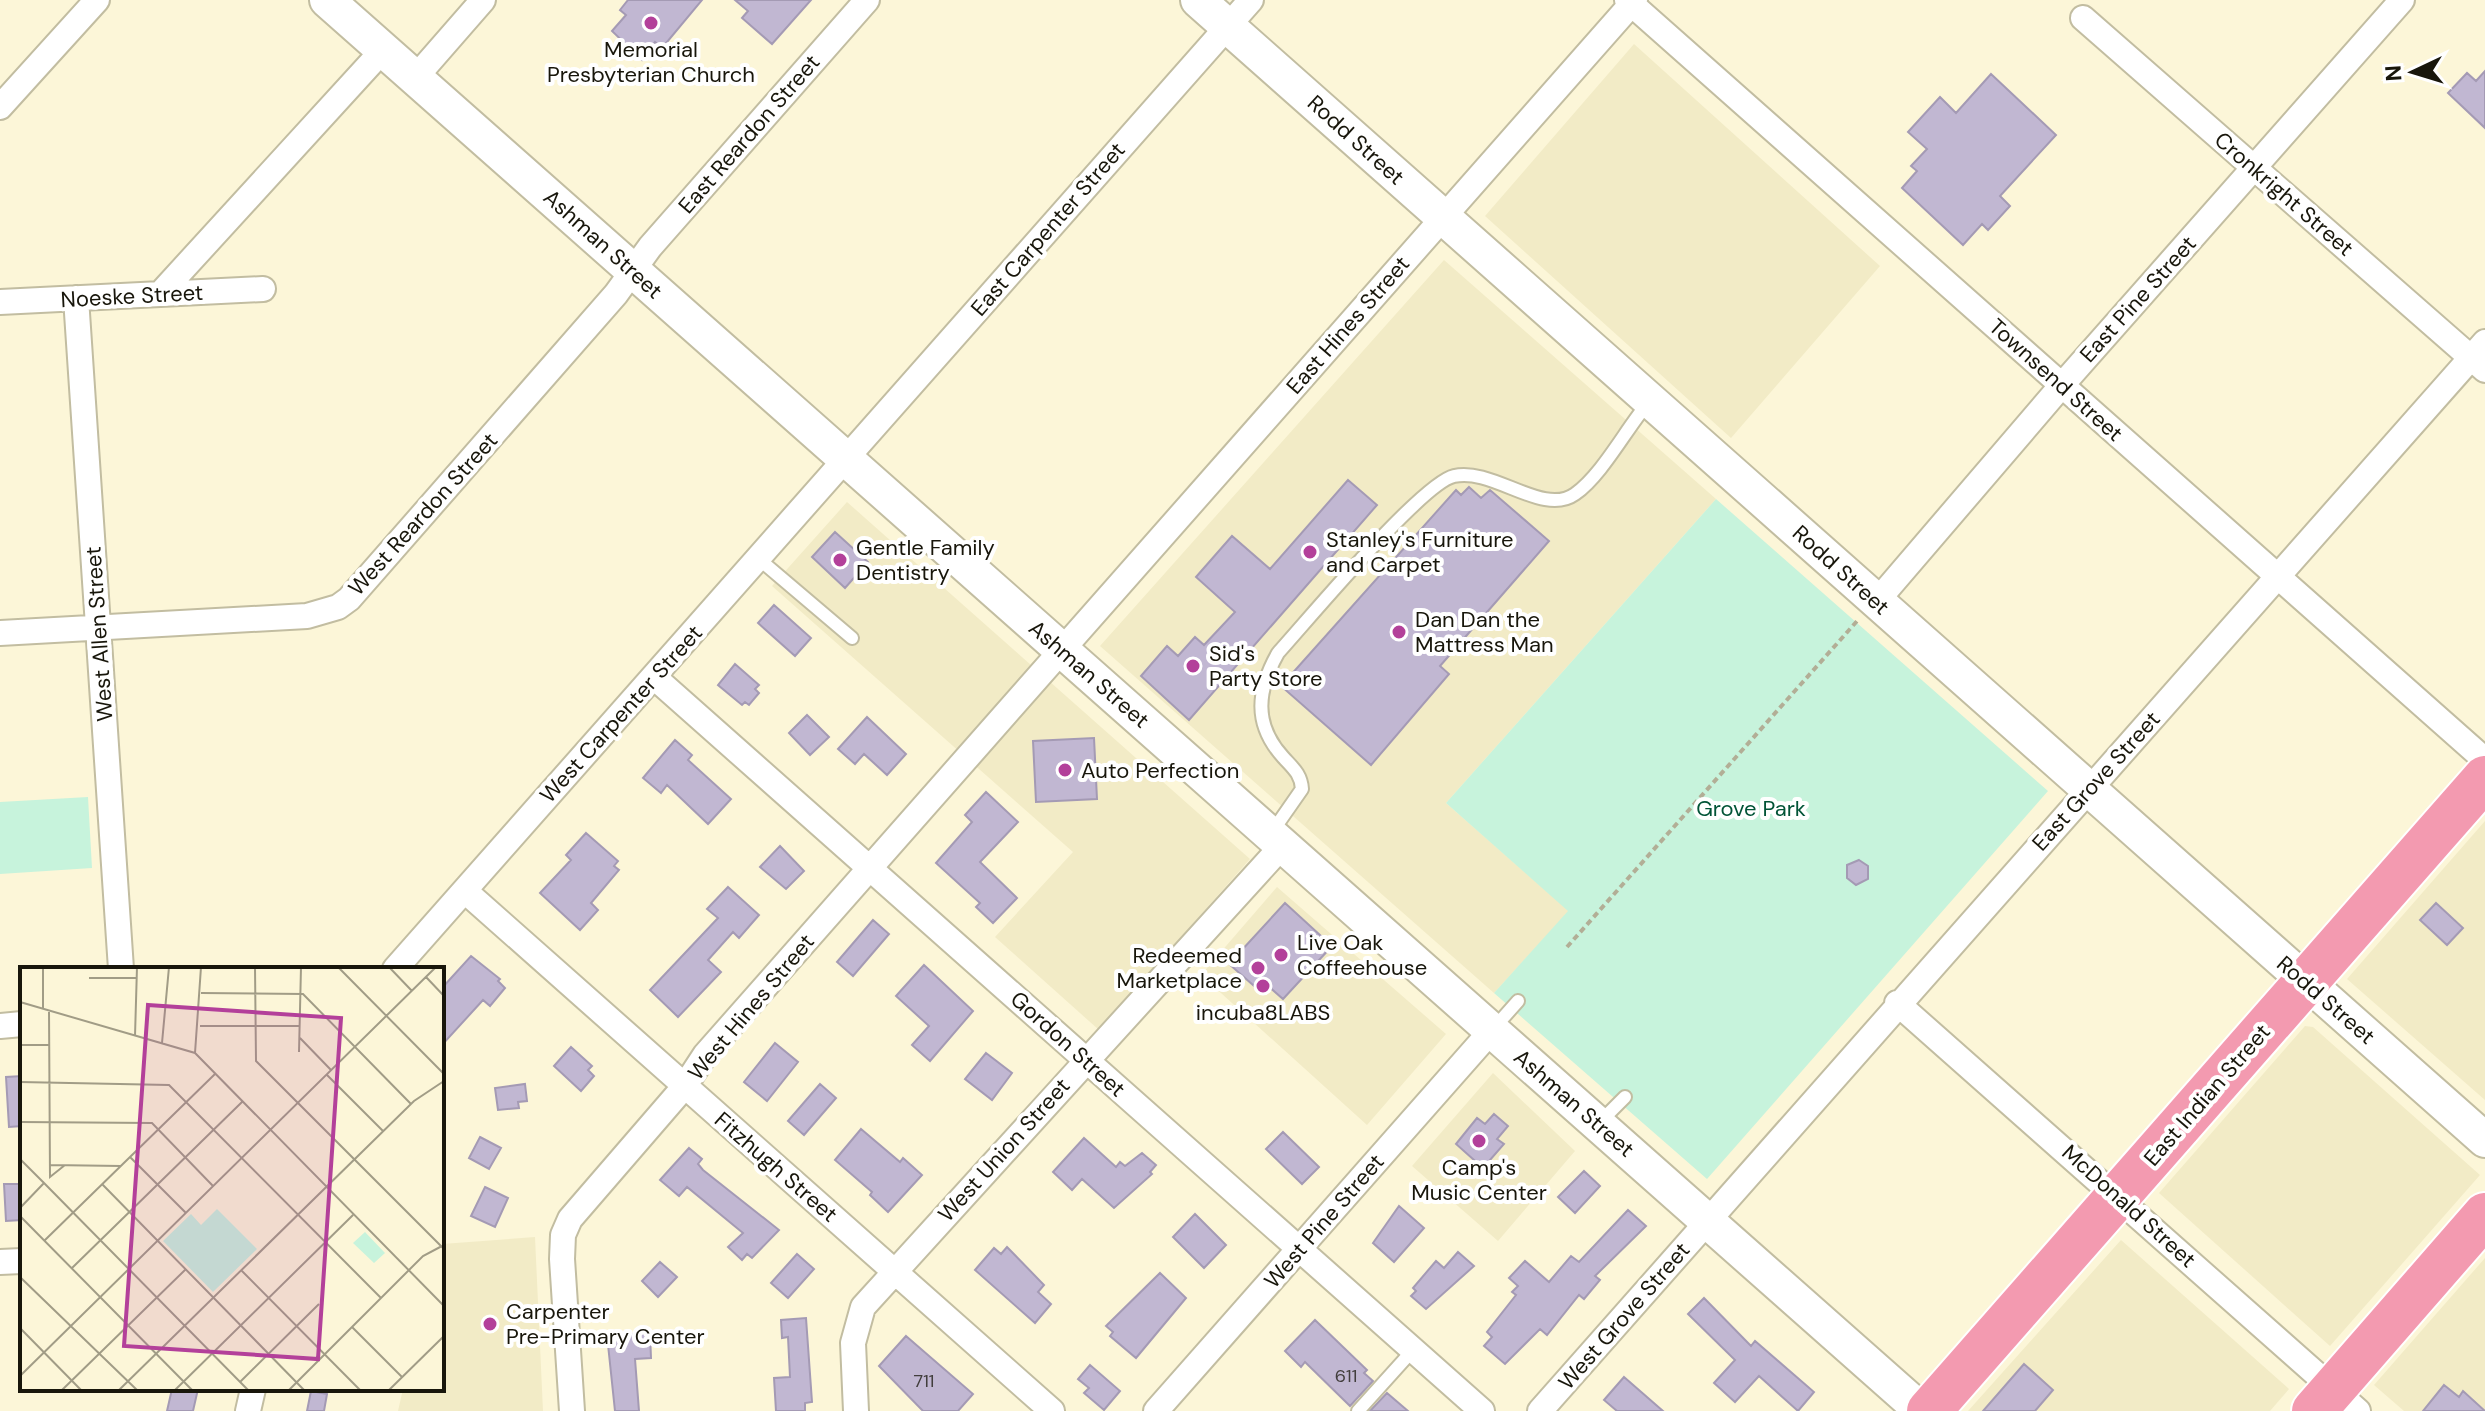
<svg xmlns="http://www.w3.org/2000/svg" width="2485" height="1411" viewBox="0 0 2485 1411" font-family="'DM Sans',sans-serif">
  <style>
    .built { fill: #f2ebc6 }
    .green { fill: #c7f3dc }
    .building { fill: #c1b7d2; stroke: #a49ab4; stroke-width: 2 }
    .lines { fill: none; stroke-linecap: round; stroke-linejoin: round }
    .lane-casing { stroke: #c2bda1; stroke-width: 16 }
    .street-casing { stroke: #c2bda1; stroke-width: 28 }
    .secondary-casing { stroke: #c2bda1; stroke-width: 38 }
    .highway-casing { stroke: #fff; stroke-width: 48 }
    .path { stroke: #b2ae96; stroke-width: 4; stroke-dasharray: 6 4; stroke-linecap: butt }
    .lane { stroke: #fff; stroke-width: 12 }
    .street { stroke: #fff; stroke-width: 24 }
    .secondary { stroke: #fff; stroke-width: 34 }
    .highway { stroke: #f39ab0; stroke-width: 44 }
    .poi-dot { fill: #b3409a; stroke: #fff; stroke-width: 3 }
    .labels { text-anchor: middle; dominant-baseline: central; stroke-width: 8; stroke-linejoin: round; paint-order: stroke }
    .number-label { font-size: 18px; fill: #423e3d }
    .poi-label { font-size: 22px; fill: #18160b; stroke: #fff; text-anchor: start }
    .street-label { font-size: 22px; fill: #18160b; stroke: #fff }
    .park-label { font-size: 22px; fill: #025437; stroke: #fff }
    .inset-road { fill: none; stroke: #a19c86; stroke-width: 2 }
    .view { fill: #b3409a; fill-opacity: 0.15; stroke: #b3409a; stroke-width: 4 }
    .inset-edge { fill: none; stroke: #18160b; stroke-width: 4 }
  </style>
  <rect width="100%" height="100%" fill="#fcf6d8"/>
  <!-- built -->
  <path class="built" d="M1634,44l246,222 -149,172 -246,-222z
    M1444,260l272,239 -270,304 123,108 -75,82 -394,-347z
    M847,502l403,357 -151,171 -104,-93 78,-85 -301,-266z
    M2485,821v279l-138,-121z
    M1277,887l169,147 -79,91 -166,-150z
    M2305,1026l8,1 167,148 -150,171 -171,-153z
    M1493,1073l82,78 -77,90 -86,-75z
    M535,1237l8,174h-145l5,-22h39v-145z
    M2121,1240l168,149 -19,22h-302z
    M2485,1258v153h-81l-30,-26z"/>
  <!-- green -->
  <path class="green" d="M1716,499l332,292 -341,388 -213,-186 74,-82 -122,-108z
    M88,797l4,71 -92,6v-72z"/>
  <!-- building -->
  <path class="building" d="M628,0h74l-40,48 -7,-6 -13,18 -30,-29 14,-16 -6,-5z
    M735,0h76l-39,44 -30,-26 6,-7z
    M2485,71v57l-37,-35 19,-20 9,8z
    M1991,74l65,61 -56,61 10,10 -22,24 -6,-6 -19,21 -61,-57 15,-17 -6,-5 16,-17 -19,-17 32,-35 16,16z
    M1348,480l29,25 -188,215 -48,-44 26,-30 11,10 17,-19 9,8 31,-33 -39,-35 36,-41 38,33z
    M1469,487l12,11 9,-8 59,51 -109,125 9,8 -78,91 -90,-79 175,-196 5,5z
    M835,532l33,30 -23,26 -33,-31z
    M774,605l37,33 -16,18 -37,-33z
    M735,664l24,21 -4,4 4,4 -10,12 -4,-3 -3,3 -24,-20z
    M807,715l22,22 -19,18 -21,-22z
    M867,717l39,37 -19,21 -23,-21 -9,10 -17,-15z
    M1094,738l3,61 -61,3 -3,-61z
    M675,740l17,15 -4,5 43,39 -23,25 -41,-39 -6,8 -18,-15z
    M986,792l32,30 -38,40 37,36 -24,25 -17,-16 4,-4 -44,-40 36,-41 -7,-7z
    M586,833l32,28 -4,5 5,4 -28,33 7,7 -18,20 -40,-37 31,-33 -5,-5z
    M780,846l24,25 -18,18 -26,-22z
    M1859,860l9,6v13l-12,6 -9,-7v-13z
    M728,887l31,28 -20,23 -6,-6 -25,28 13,12 -43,45 -28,-27 68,-72 -11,-9z
    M1285,903l47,43 -49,53 -16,-14 -6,7 -32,-28z
    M2436,903l27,25 -16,17 -27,-25z
    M873,920l16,14 -36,42 -16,-14z
    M471,956l29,23 -2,2 7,7 -15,18 -7,-6 -41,45v-57z
    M924,965l49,46 -43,50 -18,-16 17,-19 -33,-30z
    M775,1043l23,19 -31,39 -23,-19z
    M571,1047l21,19 -4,4 6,6 -13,15 -27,-25z
    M986,1053l26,20 -20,27 -27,-21z
    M22,1076v50l-13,1 -3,-50z
    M525,1084l2,17 -9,1 1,6 -21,2 -3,-22z
    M820,1084l16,14 -32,37 -16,-14z
    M1494,1114l14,12 -11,13 7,5 -21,24 -27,-24 21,-26 8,6z
    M861,1129l39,33 3,-4 19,17 -34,37 -18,-17 2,-3 -37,-32z
    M1283,1132l36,35 -17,17 -36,-35z
    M480,1137l21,11 -12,21 -20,-11z
    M1084,1138l32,29 4,-5 5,4 17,-13 14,12 -6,7 2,2 -38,34 -32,-29 -10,11 -19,-18z
    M689,1148l13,11 -4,5 5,6 76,60 -27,28 -5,-4 -5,6 -14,-13 15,-14 -56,-46 -8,9 -19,-16z
    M1584,1171l16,15 -25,27 -17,-16z
    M4,1184h18v36l-16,1z
    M485,1187l23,11 -13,29 -24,-11z
    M1399,1206l25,22 -30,34 -21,-19z
    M1628,1210l18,16 -51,50 5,4 -16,19 -5,-4 -32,40 -7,-6 -35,35 -21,-18 8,-9 -5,-5 29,-37 -4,-3 6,-6 -9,-8 16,-17 24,21 22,-26 8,6z
    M1195,1214l31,31 -22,23 -31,-31z
    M1007,1247l37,38 -6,7 13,12 -16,19 -60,-53 19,-22 7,6z
    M1458,1252l16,14 -48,43 -15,-13 5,-5 -3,-3 23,-27 8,7z
    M797,1254l17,15 -26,29 -17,-15z
    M660,1262l17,15 -19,20 -16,-16z
    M1160,1273l26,25 -50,60 -26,-22 3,-4 -7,-6z
    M1704,1298l47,48 4,-5 59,51 -16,19 -39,-35 -24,26 -21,-19 21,-23 -47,-46z
    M806,1318l6,84 -7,1v8h-29l-2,-33 16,-1 -2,-40 -6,1 -1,-18z
    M1315,1320l52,50 -3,3 9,8 -23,25 -45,-44 -4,5 -16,-16z
    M650,1333l1,25 -16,1 4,52h-24l-8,-76z
    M906,1336l67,58 -15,17h-35l-44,-45z
    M2024,1364l29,26 -18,21h-52z
    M1090,1365l30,26 -16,19 -20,-17 5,-5 -11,-9z
    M1624,1377l39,34h-46l-13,-11z
    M2444,1385l15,12 4,-6 22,20h-62z
    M172,1389h26l-5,22h-26z
    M311,1391l16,3 -3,17h-17z
    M1387,1393l21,18h-38z"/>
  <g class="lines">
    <!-- lane casing -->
    <g class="lane-casing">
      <path id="lane" d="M759,559l93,79
        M1272,832l30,-43c-1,-15 -9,-21 -19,-32 -30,-33 -26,-67 -5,-104 29,-32 144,-170 176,-177 39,-9 89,41 121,18 27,-19 51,-65 73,-91
        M1494,1028l24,-27
        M1599,1123l26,-26
        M1358,1411l55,-61"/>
    </g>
    <!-- street casing -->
    <g class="street-casing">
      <path id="street" d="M1627,0l858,760
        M2083,18l402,352
        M415,78l68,-78
        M0,107l97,-107
        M160,294l223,-244
        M76,298l45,671
        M0,302l263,-13
        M1877,601l185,-216 340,-385
        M0,633l307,-17 31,-9 11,-8 267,-305 34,-47 217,-247
        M654,677l828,734
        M465,891l587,520
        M395,969l856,-969
        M1897,1003l461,408
        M0,1026l22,-2
        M0,1262l22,-1
        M248,1411l5,-22
        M572,1411l-10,-152 1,-24 7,-16 114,-132 21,-32 930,-1055
        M856,1411l-3,-68 10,-36 420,-462
        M1156,1411l336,-381
        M1540,1411l945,-1069"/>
    </g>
    <!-- secondary casing -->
    <g class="secondary-casing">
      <path id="secondary" d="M327,0l1595,1411
        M1198,0l1287,1140"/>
    </g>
    <!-- highway casing -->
    <g class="highway-casing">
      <path id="highway" d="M1929,1411l556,-633
        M2314,1411l171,-196"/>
    </g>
    <!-- path -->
    <path class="path" d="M1567,947l291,-327"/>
    <!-- lane -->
    <use href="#lane" class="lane"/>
    <!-- street -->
    <use href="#street" class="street"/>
    <!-- secondary -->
    <use href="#secondary" class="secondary"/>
    <!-- highway -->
    <use href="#highway" class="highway"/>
  </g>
  <!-- markers -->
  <g class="poi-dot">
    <circle cx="651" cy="23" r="8"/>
    <circle cx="1310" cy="552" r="8"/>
    <circle cx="840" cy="560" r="8"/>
    <circle cx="1399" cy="632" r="8"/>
    <circle cx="1193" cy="666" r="8"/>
    <circle cx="1065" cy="770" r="8"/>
    <circle cx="1281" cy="955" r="8"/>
    <circle cx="1258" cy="968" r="8"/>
    <circle cx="1263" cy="986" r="8"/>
    <circle cx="1479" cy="1141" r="8"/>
    <circle cx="490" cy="1324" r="8"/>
  </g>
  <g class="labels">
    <!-- number labels -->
    <g class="number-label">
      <text x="1346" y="1376">611</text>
      <text x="924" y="1381">711</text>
    </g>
    <!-- poi labels -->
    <g class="poi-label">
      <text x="651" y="49" text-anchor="middle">Memorial<tspan x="651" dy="25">Presbyterian Church</tspan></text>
      <text x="1326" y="539">Stanley's Furniture<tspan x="1326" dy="25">and Carpet</tspan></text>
      <text x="856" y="547">Gentle Family<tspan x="856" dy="25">Dentistry</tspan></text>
      <text x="1415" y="619">Dan Dan the<tspan x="1415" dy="25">Mattress Man</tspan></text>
      <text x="1209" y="653">Sid's<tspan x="1209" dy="25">Party Store</tspan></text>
      <text x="1081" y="770">Auto Perfection</text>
      <text x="1297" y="942">Live Oak<tspan x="1297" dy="25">Coffeehouse</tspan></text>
      <text x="1242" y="955" text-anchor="end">Redeemed<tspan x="1242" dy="25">Marketplace</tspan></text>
      <text x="1263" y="1012" text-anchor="middle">incuba8LABS</text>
      <text x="1479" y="1167" text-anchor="middle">Camp's<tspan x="1479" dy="25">Music Center</tspan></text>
      <text x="506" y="1311">Carpenter<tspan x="506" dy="25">Pre-Primary Center</tspan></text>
    </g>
    <!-- street labels -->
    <g class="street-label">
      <text transform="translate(749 134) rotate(-49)">East Reardon Street</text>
      <text transform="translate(1356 140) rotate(42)">Rodd Street</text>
      <text transform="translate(2284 194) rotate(41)">Cronkright Street</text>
      <text transform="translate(1048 229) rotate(-49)">East Carpenter Street</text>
      <text transform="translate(603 244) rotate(42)">Ashman Street</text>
      <text transform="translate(132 296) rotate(-3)">Noeske Street</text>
      <text transform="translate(2138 299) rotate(-48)">East Pine Street</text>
      <text transform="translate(1348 325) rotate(-49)">East Hines Street</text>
      <text transform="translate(2056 380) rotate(42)">Townsend Street</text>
      <text transform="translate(423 514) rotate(-48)">West Reardon Street</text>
      <text transform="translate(1841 570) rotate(42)">Rodd Street</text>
      <text transform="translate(99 634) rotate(-94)">West Allen Street</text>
      <text transform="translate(1089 674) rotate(41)">Ashman Street</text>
      <text transform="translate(621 714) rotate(-48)">West Carpenter Street</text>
      <text transform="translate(2096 781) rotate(-48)">East Grove Street</text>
      <text transform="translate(2326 1000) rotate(41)">Rodd Street</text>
      <text transform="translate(751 1007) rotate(-50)">West Hines Street</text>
      <text transform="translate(1068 1044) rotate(42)">Gordon Street</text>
      <text transform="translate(2207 1095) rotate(-49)">East Indian Street</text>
      <text transform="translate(1574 1103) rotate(41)">Ashman Street</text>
      <text transform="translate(1004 1150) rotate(-48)">West Union Street</text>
      <text transform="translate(776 1167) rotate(41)">Fitzhugh Street</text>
      <text transform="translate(2129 1206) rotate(42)">McDonald Street</text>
      <text transform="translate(1324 1221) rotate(-49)">West Pine Street</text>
      <text transform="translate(1624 1316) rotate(-49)">West Grove Street</text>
    </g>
    <!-- park labels -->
    <g class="park-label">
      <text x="1751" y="808">Grove Park</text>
    </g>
  </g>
  <!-- overview -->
  <g transform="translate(20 967)">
    <rect width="424" height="424" fill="#fcf6d8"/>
    <path d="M197,242l40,40 -44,43 -50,-51 28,-27 10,11zM345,265l20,21 -11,10 -21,-20z" fill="#c7f3dc"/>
    <path class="inset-road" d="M235,0l1,94 188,188M318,0l106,107M369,0l23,24M406,10l18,19M69,11h47M181,26l102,1 108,110M0,35l175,51 249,253M23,41v-41M29,43l1,167 15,-12M180,59h100M115,69l2,-69M280,71l31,32M142,76l7,-76M0,78h30M279,85l2,-85M175,86l6,-86M307,108l56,56M0,115l149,3 212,213M0,155l132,1 61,63M110,190l56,56M0,192l24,24M30,198l71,1M82,217l203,207M0,241l24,-25 205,208M0,249l173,175M24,274l171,-167M52,301l170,-166M221,303l120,121M0,310l118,114M332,360l50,50M0,361l62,63M0,409l416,-409M220,415l79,-78M41,424l125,-122M98,424l296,-290 30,-20M154,424l179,-176M268,424l135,-135 19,-10M368,424l56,-55"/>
    <path class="view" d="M128,38l193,13 -23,341 -194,-13z"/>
    <rect width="424" height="424" class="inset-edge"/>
  </g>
  <!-- north arrow -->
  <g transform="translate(2413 72) rotate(266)" stroke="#ffffff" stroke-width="6" paint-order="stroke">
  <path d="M0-6L14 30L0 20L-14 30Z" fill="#18160b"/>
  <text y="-12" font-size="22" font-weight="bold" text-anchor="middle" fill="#18160b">N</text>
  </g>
</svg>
